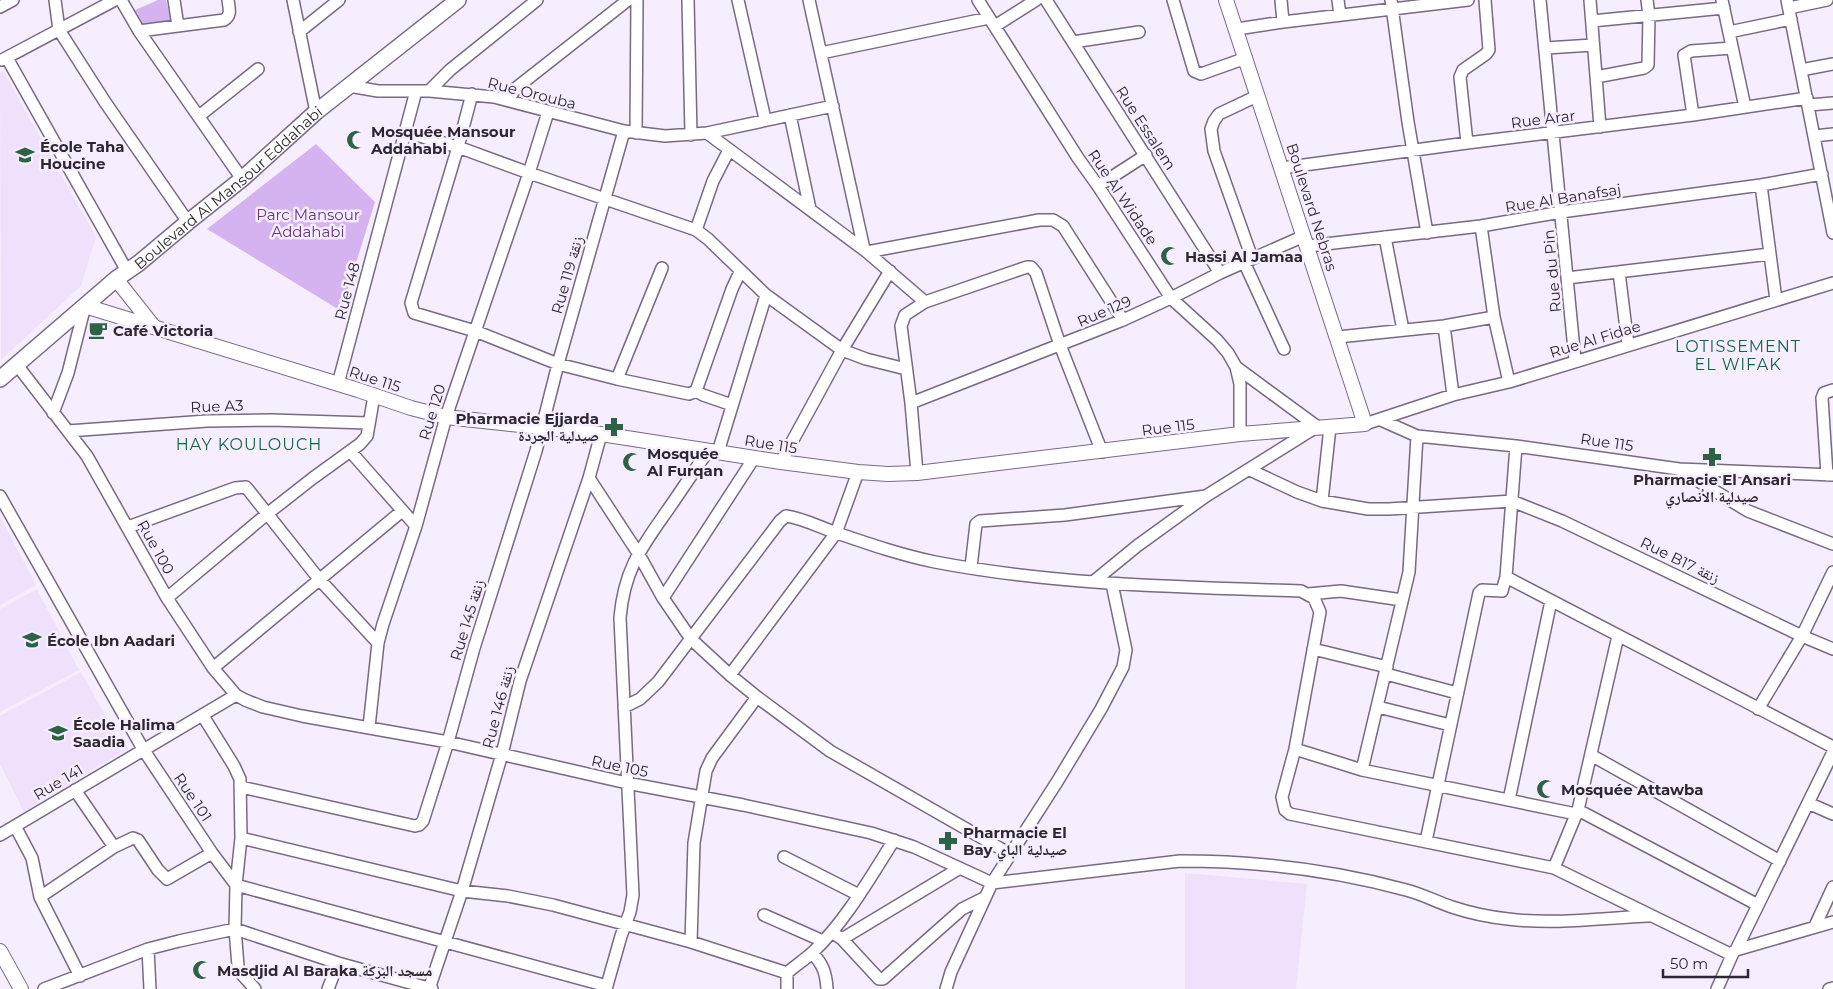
<svg xmlns="http://www.w3.org/2000/svg" width="1833" height="989" viewBox="0 0 1833 989" font-family="Montserrat,'Noto Naskh Arabic',sans-serif">
  <style>
    .built { fill: #efe1fc }
    .green { fill: #d4b3f0 }
    .lines { fill: none; stroke-linecap: round; stroke-linejoin: round }
    .minor-casing { stroke: #776a82; stroke-width: 14 }
    .tertiary-casing { stroke: #776a82; stroke-width: 16 }
    .secondary-casing { stroke: #776a82; stroke-width: 18 }
    .minor { stroke: #fff; stroke-width: 11 }
    .tertiary { stroke: #fff; stroke-width: 14 }
    .secondary { stroke: #fff; stroke-width: 15 }
    .labels { text-anchor: middle; dominant-baseline: central; stroke-width: 5; stroke-linejoin: round; paint-order: stroke }
    .street-label { font-size: 15px; fill: #2d2731; stroke: #f6eefe }
    .poi-label { font-size: 15px; font-weight: bold; fill: #2d2731; stroke: #f6eefe; text-anchor: start }
    .park-label { font-size: 15px; fill: #68358b; stroke: #f6eefe }
    .neighbourhood-label { font-size: 16px; letter-spacing: 1px; fill: #0e6843; stroke: #f6eefe }
  </style>
  <rect width="100%" height="100%" fill="#f6eefe"/>
  <!-- built -->
  <path class="built" d="M3,71l93,166 -15,49 -80,74 -1,-287z
    M0,516l36,69 -36,20z
    M37,589l42,81 -79,42v-103z
    M81,672l44,78 -101,62 -24,-48v-48z
    M1185,873l122,11 -11,105h-111z"/>
  <!-- green -->
  <path class="green" d="M158,0h8l6,26 -27,2 -10,-18z
    M316,144l59,58 -34,109 -134,-82z"/>
  <g class="lines">
    <!-- minor casing -->
    <g class="minor-casing">
      <path id="minor" d="M55,0l4,30 46,72 83,120
        M121,0l18,31 103,148
        M174,0l4,26
        M293,0l23,112
        M688,0l3,135
        M738,0l27,119
        M809,0l55,249
        M978,0l100,158 20,28 73,112 46,42 11,13 8,14 4,17v50
        M1046,0l174,273
        M1173,0l21,71 7,3 45,-16
        M1281,0l2,22
        M1338,0l2,15
        M1391,0l17,122 19,111
        M1540,0l35,360
        M1590,0l10,127
        M1722,0l23,107
        M1787,0l46,233
        M0,7l13,-7
        M1789,8l38,-8
        M1592,21l132,-13
        M995,26l41,-26
        M1237,29l46,-7 185,-22
        M139,31l85,-11c8,-5 5,-12 4,-20
        M299,32l40,-32
        M1729,32l62,-13
        M1073,42l66,-10
        M1546,48l47,-3
        M821,53l168,-35
        M7,58l120,213
        M2,60l113,-60
        M1801,70l32,-6
        M1596,77l48,-9 4,-3 1,-50 -2,-15
        M349,86l29,5h51l65,6 130,34 41,5 42,-3 126,-27
        M429,91l21,-21 87,-70
        M472,94l-14,53 -47,156 3,10 61,18 83,33 59,15 72,15 7,-3 36,-102 8,-17
        M508,100l8,-12 112,-88
        M1809,105l24,-2
        M790,115l20,94
        M1693,115l-9,-60 7,-4 41,-3
        M199,116l59,-47
        M405,132l53,15 71,26 167,57 12,9 58,56 76,55 24,9 40,10
        M636,133l1,-133
        M707,133l160,119 58,50
        M1815,136l18,-2
        M1467,143l-7,-66 3,-7 23,-16 3,-4 -4,-50
        M1282,168l185,-25 226,-28 114,-17
        M1761,185l15,115
        M1098,186l48,-31
        M1481,226l13,91 15,65
        M696,230l17,-49 16,-31
        M1385,237l18,93
        M1308,246l173,-20 80,-14 200,-27 61,-11
        M867,252l172,-32h14l10,6 60,94
        M1252,258l-38,-107 -3,-22 3,-8 5,-7 38,-18
        M1244,262l40,87
        M1619,272l9,73
        M1567,278l203,-24
        M1444,326l9,69
        M1338,337l106,-11 50,-9
        M17,365l70,91 80,142 46,70 23,27 9,5 18,7 39,9 146,26 179,41 116,22 128,28 43,14 78,36
        M1236,367l83,61
        M617,379l45,-111
        M338,384l78,-293
        M696,391l7,4 29,10
        M911,403l212,-83 48,-22 49,-25 84,-37
        M53,413l15,-40 17,-67
        M1381,420l36,16 99,10 163,23 154,6
        M1365,424l88,-29 56,-13 324,-99
        M68,431l139,-10 64,-1 97,3
        M350,451l66,75
        M718,452l48,-157
        M781,462l61,-112 48,-79
        M1250,470l47,22 25,9 46,8h21l123,-8 50,20 240,115 31,13
        M1680,470l68,41 85,33
        M917,473l-6,-70 -10,-77 4,-11 20,-13 102,-35h4l5,6 24,72 42,107
        M1827,475l-5,-77 2,-5 9,-3
        M589,478l49,75 25,45 28,41 39,36 27,22 73,54 180,103
        M0,496l143,253 69,104 24,32 -1,44 3,37 1,5 16,18
        M1322,501l8,-74
        M128,527l107,-39 11,-1 73,92 59,64
        M971,567l5,-43 4,-3 85,-6 141,-19
        M1506,577l327,170
        M1093,582l44,-36 69,-50 107,-67
        M1308,594l33,-3 61,9
        M167,598l100,-84 46,-36 47,-34 7,-8 7,-40
        M663,598l91,-140
        M1313,649l74,18
        M213,668l189,-157
        M1386,674l71,19
        M730,675l106,-142 22,-61
        M624,707l16,-8 18,-17 122,-161 6,-5c17,2 35,12 51,17 32,11 64,22 98,29 120,23 244,25 366,29l13,7 6,14 -25,137 -13,48 3,13 5,4 264,54 176,86 6,-4 97,-28
        M1378,707l72,18
        M1758,709l44,-73 31,-64
        M203,716l31,50 6,13 1,59 -5,47 371,101
        M369,727l9,-84 5,-19 33,-98 30,-109 83,-244 19,-61
        M1295,749l67,21 214,44
        M1591,755l189,106
        M1362,770l47,-198 8,-136
        M241,787l174,39 4,-1 4,-4 25,-79 26,-94 62,-197 22,-87 66,-233
        M75,790l39,57
        M1509,800l42,-199
        M1808,803l25,11
        M1578,810l180,95
        M15,826l17,32 8,39 40,79
        M0,835l236,-140
        M241,838l221,53 46,5 45,9 138,37 96,31
        M1426,841l53,-248 3,-3 20,1 4,-14 10,-131
        M784,857l75,38
        M1554,868l24,-58 40,-174
        M992,883l188,-22c76,0 153,9 226,29 16,4 31,12 46,17 18,6 37,10 56,12 46,6 95,-1 141,-3
        M40,897l74,-50 19,-9 5,2 20,30 9,9 45,-26
        M764,915l59,26
        M1815,926l18,-39
        M836,935l6,4 118,-71
        M842,939l37,40h4l79,-70 22,-11
        M691,942l3,-99 12,-72 6,-13 45,-61
        M148,949l2,40
        M1736,950l97,-198
        M812,953c11,11 14,20 15,36
        M787,973c8,-7 17,-13 25,-20 33,-31 58,-75 82,-113
        M44,989l104,-40 31,-8 56,-12 103,34 94,26
        M328,989l10,-26
        M429,989l33,-98 40,-137 18,-73 69,-203 12,-44
        M606,989l15,-53 9,-24 3,-17 -13,-277c4,-48 21,-70 47,-107 14,-20 27,-40 41,-60
        M787,989v-16
        M946,989l5,-17 41,-89 65,-101 44,-73 22,-42 3,-17 -14,-66
        M1717,989l16,-36
        M1829,989l4,-1"/>
    </g>
    <!-- tertiary casing -->
    <g class="tertiary-casing">
      <path id="tertiary" d="M116,279l38,48
        M85,306l273,84 53,18 35,9 155,17 180,28 77,10 30,2 29,-1 323,-39 125,-10 -139,-424
        M0,951l21,38"/>
    </g>
    <!-- secondary casing -->
    <g class="secondary-casing">
      <g id="secondary">
        <path id="s1" d="M0,379l116,-100 23,-16 49,-41 54,-43 74,-67 142,-112"/>
      </g>
    </g>
    <!-- minor -->
    <use href="#minor" class="minor"/>
    <!-- tertiary -->
    <use href="#tertiary" class="tertiary"/>
    <!-- secondary -->
    <use href="#secondary" class="secondary"/>
  </g>
  <!-- icons -->
  <defs>
    <g id="mosque-bare" transform="scale(1.5)"><path d="M3.5-4.9A6 6 0 1 0 3.5 4.9A5 5 0 1 1 3.5-4.9Z" fill="#2e6247" stroke="#f6eefe" stroke-width="2.5" paint-order="stroke"/></g>
    <g id="school-bare" transform="scale(1.5)"><path d="M0-5L7-2L0 1L-7-2ZM-4 1L0 2.5L4 1V4Q0 6-4 4Z" fill="#2e6247" stroke="#f6eefe" stroke-width="2.5" paint-order="stroke"/></g>
    <g id="cafe-bare" transform="scale(1.5)"><path d="M-5.5-4.5H6V0H3Q3 3.5 0 3.5H-2.5Q-5.5 3.5-5.5 0ZM3-3.2v2h1.7v-2ZM-6 4.5H4V6H-6Z" fill="#2e6247" stroke="#f6eefe" stroke-width="2.5" paint-order="stroke"/></g>
    <g id="pharmacy-bare" transform="scale(1.5)"><path d="M-2-6h4v4h4v4h-4v4h-4v-4h-4v-4h4Z" fill="#2e6247" stroke="#f6eefe" stroke-width="2.5" paint-order="stroke"/></g>
  </defs>
  <g fill-rule="evenodd">
    <use href="#mosque-bare" x="356" y="140"/>
    <use href="#school-bare" x="25" y="155"/>
    <use href="#mosque-bare" x="1170" y="256"/>
    <use href="#cafe-bare" x="98" y="330"/>
    <use href="#pharmacy-bare" x="614" y="427"/>
    <use href="#pharmacy-bare" x="1712" y="457"/>
    <use href="#mosque-bare" x="632" y="462"/>
    <use href="#school-bare" x="32" y="640"/>
    <use href="#school-bare" x="58" y="733"/>
    <use href="#mosque-bare" x="1546" y="789"/>
    <use href="#pharmacy-bare" x="948" y="841"/>
    <use href="#mosque-bare" x="202" y="970"/>
  </g>
  <g class="labels">
    <!-- street labels -->
    <g class="street-label">
      <text transform="translate(532 93) rotate(14)">Rue Orouba</text>
      <text transform="translate(1543 119) rotate(-7)">Rue Arar</text>
      <text transform="translate(1146 128) rotate(57)">Rue Essalem</text>
      <text stroke="none"><textPath href="#s1" startOffset="298">Boulevard Al Mansour Eddahabi</textPath></text>
      <text transform="translate(1123 197) rotate(56)">Rue Al Widade</text>
      <text transform="translate(1563 198) rotate(-9)">Rue Al Banafsaj</text>
      <text transform="translate(1312 207) rotate(72)">Boulevard Nebras</text>
      <text transform="translate(1552 271) rotate(-95)">Rue du Pin</text>
      <text transform="translate(567 275) rotate(-74)">Rue 119 زنقة</text>
      <text transform="translate(347 291) rotate(-75)">Rue 148</text>
      <text transform="translate(1104 311) rotate(-23)">Rue 129</text>
      <text transform="translate(1595 339) rotate(-17)">Rue Al Fidae</text>
      <text transform="translate(375 379) rotate(18)">Rue 115</text>
      <text transform="translate(217 406) rotate(-2)">Rue A3</text>
      <text transform="translate(432 412) rotate(-73)">Rue 120</text>
      <text transform="translate(1168 427) rotate(-7)">Rue 115</text>
      <text transform="translate(1607 442) rotate(8)">Rue 115</text>
      <text transform="translate(771 444) rotate(9)">Rue 115</text>
      <text transform="translate(156 547) rotate(61)">Rue 100</text>
      <text transform="translate(1680 560) rotate(26)">Rue B17 زنقة</text>
      <text transform="translate(467 620) rotate(-73)">Rue 145 زنقة</text>
      <text transform="translate(498 707) rotate(-75)">Rue 146 زنقة</text>
      <text transform="translate(620 766) rotate(12)">Rue 105</text>
      <text transform="translate(58 782) rotate(-31)">Rue 141</text>
      <text transform="translate(193 797) rotate(56)">Rue 101</text>
    </g>
    <!-- poi labels -->
    <g class="poi-label">
      <text x="371" y="131">Mosquée Mansour<tspan x="371" dy="17">Addahabi</tspan></text>
      <text x="40" y="146">École Taha<tspan x="40" dy="17">Houcine</tspan></text>
      <text x="1185" y="256">Hassi Al Jamaa</text>
      <text x="113" y="330">Café Victoria</text>
      <text x="599" y="418" text-anchor="end">Pharmacie Ejjarda<tspan x="599" dy="17">صيدلية الجردة</tspan></text>
      <text x="647" y="453">Mosquée<tspan x="647" dy="17">Al Furqan</tspan></text>
      <text x="1712" y="479" text-anchor="middle">Pharmacie El Ansari<tspan x="1712" dy="17">صيدلية الأنصاري</tspan></text>
      <text x="47" y="640">École Ibn Aadari</text>
      <text x="73" y="724">École Halima<tspan x="73" dy="17">Saadia</tspan></text>
      <text x="1561" y="789">Mosquée Attawba</text>
      <text x="963" y="832">Pharmacie El<tspan x="963" dy="17">Bay صيدلية الباي</tspan></text>
      <text x="217" y="970">Masdjid Al Baraka مسجد البركة</text>
    </g>
    <!-- park labels -->
    <g class="park-label">
      <text x="308" y="214">Parc Mansour<tspan x="308" dy="17">Addahabi</tspan></text>
    </g>
    <!-- neighbourhood labels -->
    <g class="neighbourhood-label">
      <text x="1738" y="346">LOTISSEMENT<tspan x="1738" dy="18">EL WIFAK</tspan></text>
      <text x="249" y="444">HAY KOULOUCH</text>
    </g>
  </g>
  <!-- scale -->
  <path d="M1663 969v8h85v-8" fill="none" stroke="#2d2731" stroke-width="2.5"/>
  <text x="1670" y="969" font-size="15" fill="#2d2731" stroke="#f6eefe" stroke-width="4" paint-order="stroke">50 m</text>
</svg>
